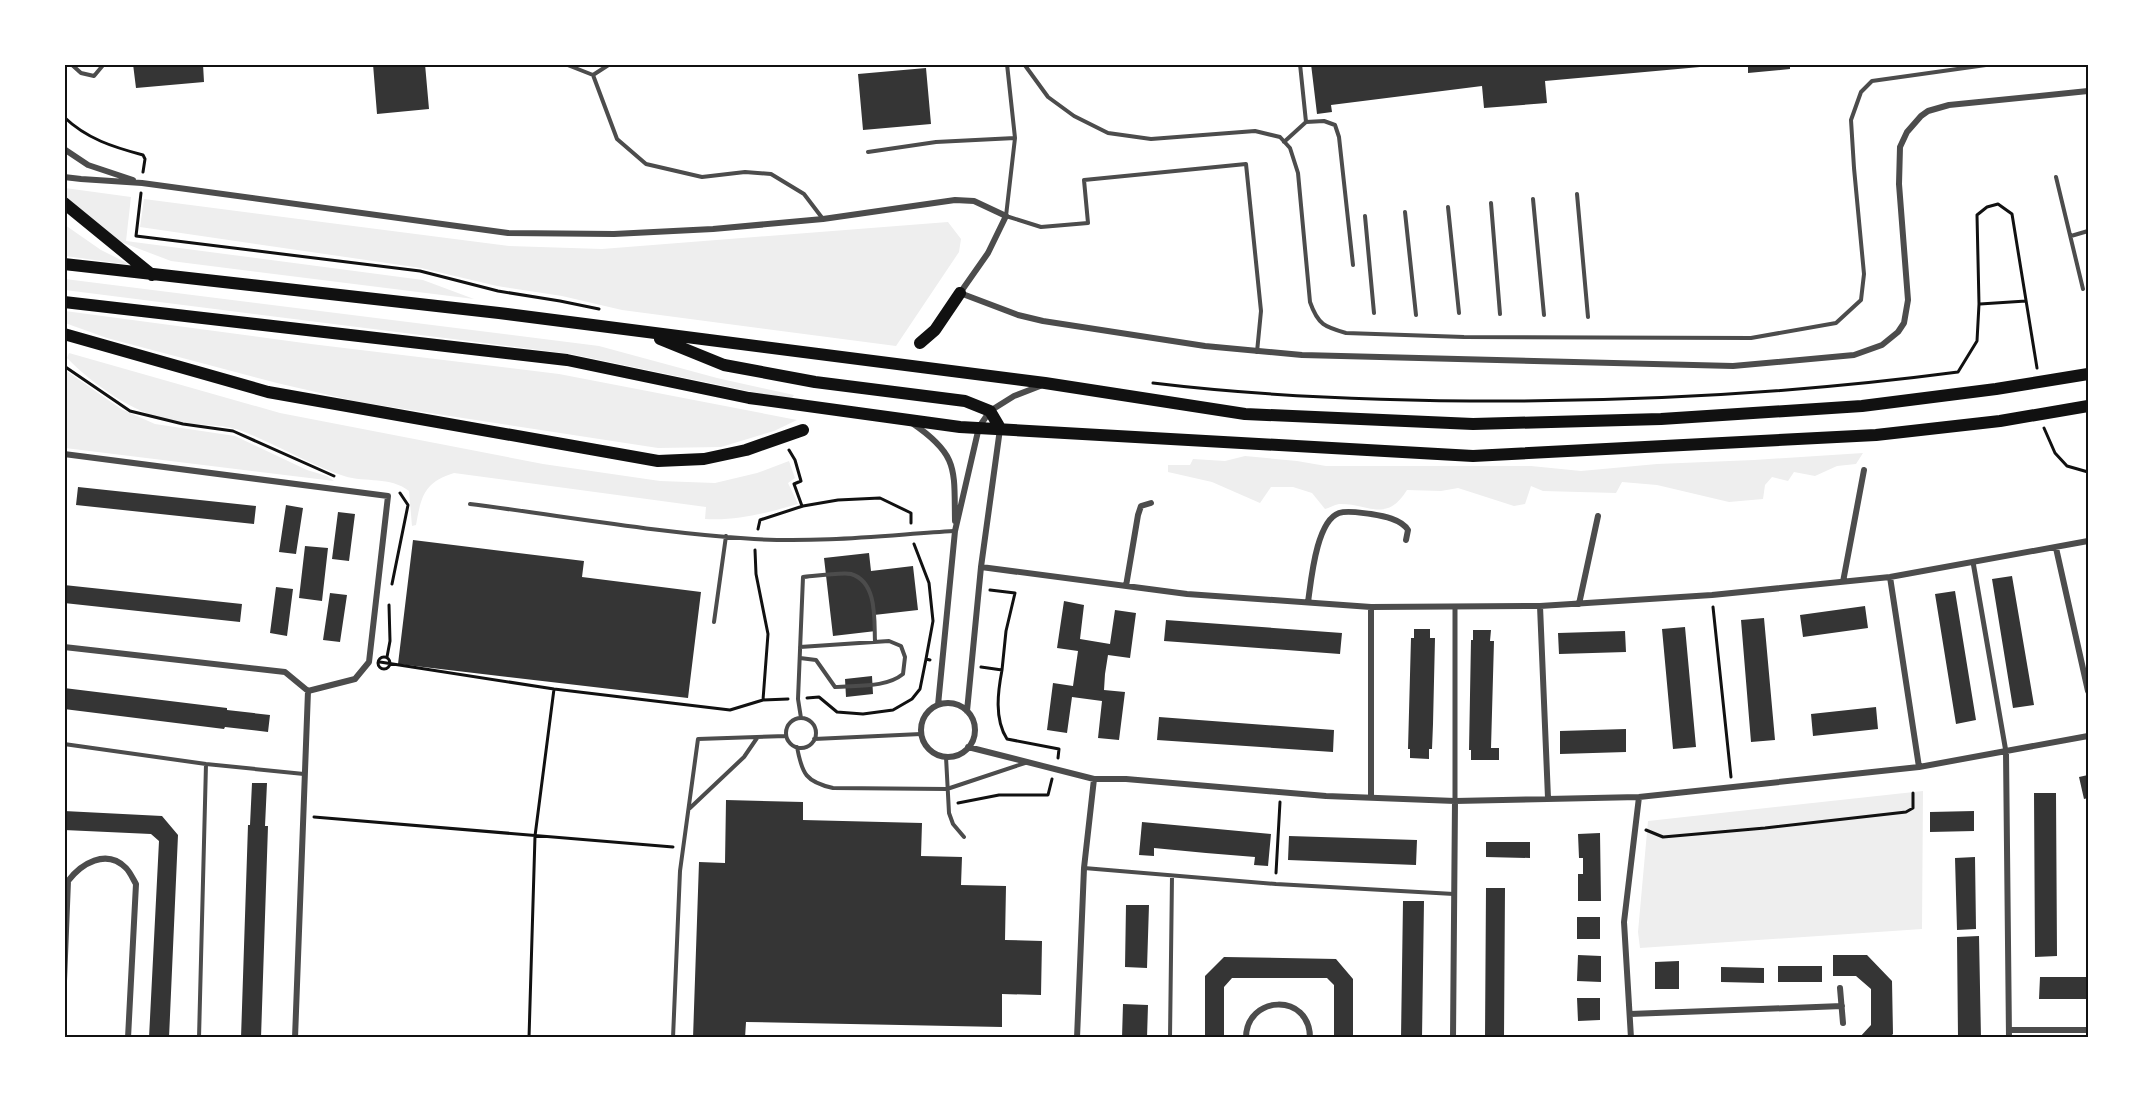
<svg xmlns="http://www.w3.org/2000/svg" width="2153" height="1102" viewBox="0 0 2153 1102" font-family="Poppins,sans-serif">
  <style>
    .green { fill: #eee }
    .building { fill: #353535 }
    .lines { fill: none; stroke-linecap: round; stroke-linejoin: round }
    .path { stroke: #111; stroke-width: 3 }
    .service { stroke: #4c4c4c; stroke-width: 4 }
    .pedestrian { stroke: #4c4c4c; stroke-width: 5 }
    .minor { stroke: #4c4c4c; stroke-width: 6 }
    .trunk { stroke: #111; stroke-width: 12 }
    .neatline { fill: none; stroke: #111; stroke-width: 2 }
  </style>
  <rect width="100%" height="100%" fill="#fff"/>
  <!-- green -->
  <path class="green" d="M65,188l66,9 -5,44 297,39 51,19 -303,-38 -58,-22 -48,-36z
    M144,199l365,47 93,3 346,-27 13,17 -2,13 -63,94 -274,-36 -60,-14 -65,-10 -76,-18 -281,-41z
    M65,225l36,25 30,15 -66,-9z
    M65,279l534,67 118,32 77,17 -3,5 -220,-46 -506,-64z
    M65,311l246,33 248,30 238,46 -23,11 -53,16 -63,1 -299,-46 -82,-19 -170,-45 -42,-15z
    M69,353l211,60 263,51 117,17 55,2 42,-10 32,-12 6,17 -7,5 10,21c-32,9 -60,17 -93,15l1,-12 -252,-34c-30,9 -33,24 -38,52l-4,1 -3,-35c-19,-15 -43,-8 -65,-15 -36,-12 -69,-33 -105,-46 -22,-7 -46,-4 -68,-9 -39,-9 -76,-35 -104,-63z
    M65,370l56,39 34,15 80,12 72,34 20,6 7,5 -269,-33z
    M1863,453l-7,11 -19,2 -22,10 -21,-4 -6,9 -16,-4 -7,8 -2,14 -34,3 -72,-17 -35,-3 -6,11 -73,-2 -12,-5 -6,18 -11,2 -56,-18 -17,3 -34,-1c-21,34 -39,13 -68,14 -5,1 -10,4 -14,5l-13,-16 -19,-6h-22l-11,16 -48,-21 -44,-10v-7h22l3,-6 32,2 20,-5 52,5 29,5h205l50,5 76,-7 97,-4z
    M1923,791l-1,138 -282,19 -2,-16 10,-111z"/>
  <!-- building -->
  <path class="building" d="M133,64h70l1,18 -68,6z
    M373,64h52l4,45 -52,5z
    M1311,64h400v2l-166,15 2,22 -63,5 -2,-22 -151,19 1,7 -15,2z
    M1748,64h42v5l-42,4z
    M926,68l5,56 -68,6 -5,-56z
    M78,487l178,19 -2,18 -178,-19z
    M286,505l17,3 -7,46 -17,-2z
    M338,512l17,2 -6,47 -17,-2z
    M413,540l171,21 -2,16 119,15 -13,106 -290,-34z
    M305,546l23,2 -6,53 -23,-3z
    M869,553l2,18 42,-5 5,44 -44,5 2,16 -43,5 -9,-78z
    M2012,576l22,129 -21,3 -21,-129z
    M64,585l178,19 -2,18 -176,-19z
    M276,587l17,2 -6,47 -17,-3z
    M1955,591l21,129 -20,4 -21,-130z
    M330,593l17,2 -7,47 -17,-2z
    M1064,601l20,4 -4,34 30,5 5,-34 21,3 -6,45 -22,-3 -3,19 -1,16 21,2 -6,48 -21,-2 4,-37 -30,-4 -5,36 -20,-3 6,-47 20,3 5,-35 -21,-3z
    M1865,606l3,22 -65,9 -3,-22z
    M1764,618l11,122 -24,2 -10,-122z
    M1166,620l176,13 -2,21 -176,-13z
    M1685,627l11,120 -23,2 -11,-120z
    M1414,629h16v9h5l-2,86 -1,25h-3v10l-19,-1v-9h-2l3,-111h3z
    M1473,630h18l-1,11h4l-3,107h8v12h-28v-10h-2l2,-110h2z
    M1625,631l1,21 -67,2 -1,-21z
    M872,676l1,18 -27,3 -1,-18z
    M64,688l163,20v2l43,5 -2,17 -43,-5 -1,2 -160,-20z
    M1876,707l2,22 -65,7 -2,-22z
    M1159,717l175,13 -1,22 -176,-12z
    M1626,729v23l-66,2v-23z
    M2088,775v23l-4,1 -5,-22z
    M252,783h15l-2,43h3l-7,212h-20l7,-213h2z
    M2034,793h22l1,163 -22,1z
    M726,800l77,2v18l119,3 -1,33 41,1 -1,28 45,1 -1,54 37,1 -1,54 -39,-1v33l-256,-5 -1,16h-52l6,-176 26,1z
    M64,811l98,5 16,19 -9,203h-20l10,-197 -8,-7 -87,-4z
    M1974,811v20l-44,1v-20z
    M1142,822l129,12 -3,32 -14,-1 1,-8 -49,-4 -52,-5v8l-15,-1z
    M1600,833l1,68h-23v-27h5v-16h-4l-1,-24z
    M1289,836l128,4 -1,25 -128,-5z
    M1486,842h44v16l-44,-1z
    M1975,857l1,72 -19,1 -2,-72z
    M1486,888h19l-1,150h-19z
    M1403,901h21l-2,137h-21z
    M1126,905h23l-2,63 -22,-1z
    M1577,917h23v22h-23z
    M1979,936l2,102h-23l-1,-101z
    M1578,955l23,1v26l-24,-1z
    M1833,955h34l25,26 1,53 -4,4h-30l12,-13v-36l-15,-13h-23z
    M1224,957l112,2 17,20v59h-19v-53l-7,-7h-95l-8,9v51h-19v-62z
    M1679,961v28h-24v-27z
    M1778,966h44v16h-44z
    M1721,967l43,1v15l-43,-1z
    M2040,977h48v22h-49z
    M1577,998h23v22l-22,1z
    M1123,1004l25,1 -1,33h-25z"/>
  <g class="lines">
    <!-- path -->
    <path class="path" d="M64,117c23,22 49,30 79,38l2,4 -2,13
      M141,193l-5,43 284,35 78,20 62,10 39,8
      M1980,304l46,-3
      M64,366l66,45 53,13 50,7 101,45
      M1153,383c115,14 232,18 348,18 153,0 305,-9 457,-29l19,-31 2,-37 -2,-89 10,-8 11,-3 14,10 25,154
      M2044,428l11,25 12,13 21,6
      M789,450l6,10 6,21 -7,3 8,22
      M758,529l2,-9 43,-14 35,-6 42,-2 31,15v10
      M914,544l15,39 4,38 -7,38
      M755,550l1,24 12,60 -5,66
      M392,584l16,-79 -8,-12
      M990,590l25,3 -9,38 -4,39
      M1713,607l18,170
      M378 663a6 6 0 1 1 12 0a6 6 0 1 1-12 0Z
      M387,657l3,-16 -1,-36
      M380,662l174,27 176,21 33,-10 25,-1
      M981,667l21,3c-4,21 -8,49 5,69l52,10 -1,9
      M807,698l12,-1 18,15 26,2 30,-4 19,-11 8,-10 6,-30 4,1
      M958,803l41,-8h49l4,-16
      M314,817l359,30
      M1646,830l17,7 102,-9 141,-16 7,-4v-15
      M1276,873l4,-71
      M529,1038l6,-202 19,-147"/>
    <!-- service -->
    <path class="service" d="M71,64l10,9 13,3 10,-12
      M565,64l28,11
      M1007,64l8,74 -9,78 35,11 47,-4 -4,-43 162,-16 15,147 -4,41
      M1024,64l24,33 26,19 34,17 43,6 104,-8 25,6 10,11 8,25 12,129c8,23 15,25 36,31l118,4 287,1 85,-15 25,-23 3,-26 -10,-106 -3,-48 10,-28 11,-11 121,-17
      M593,75l24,64 29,25 56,13 43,-5 26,2 33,20 19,25
      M593,75l17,-11
      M1306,122l18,-1 11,4 4,12 14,128
      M1284,142l22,-20 -6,-58
      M868,152l68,-10 79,-4
      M2056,177l27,112
      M1577,194l11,123
      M1533,199l11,116
      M1491,203l9,111
      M1448,207l11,106
      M1405,212l11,103
      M1365,216l9,97
      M2071,236l17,-5
      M470,504c94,12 189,29 284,35 67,4 134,-4 200,-8
      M714,622l12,-86
      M800,658l16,2 19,27c22,-2 51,1 68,-13l2,-17 -4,-11 -12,-5 -89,6
      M801,718l-3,-19 5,-122c11,-1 40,-5 48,-3 27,8 23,47 24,68
      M786 733a15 15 0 1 1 30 0a15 15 0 1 1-30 0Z
      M814,739l107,-5
      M64,744l142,20 98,10
      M797,747c5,27 9,35 36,41l114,1 81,-27
      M946,757l3,56 4,11 11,13
      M690,808l54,-51 13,-19
      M1084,868l192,16 178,10
      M199,1038l7,-274
      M673,1038l7,-167 18,-132 88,-3
      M1170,1038l2,-162"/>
    <!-- pedestrian -->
    <path class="pedestrian" d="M1973,562l33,190
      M1455,801v-194"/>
    <!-- minor -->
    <path class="minor" d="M64,149l24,16 45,15
      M64,177l17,2 61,4 366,50 106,1 99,-5 110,-10 132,-19 19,1 32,15 -18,37 -28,40 58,22 25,6 162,25 97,9 431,11 121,-11 28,-10 16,-13 6,-9 4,-23 -9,-116 1,-37 7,-15 14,-16 7,-5 21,-6 139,-14
      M912,423c47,32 42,46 43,98
      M64,454l324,42 -19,166 -14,17 -47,12
      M2056,548l32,143
      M981,567l206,27 184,13 169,-1 172,-11 178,-18 198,-36
      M1890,577l29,190
      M1843,582l21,-112
      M1126,586l12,-71 3,-9 10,-3
      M1308,602c3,-20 8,-81 31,-89 9,-3 22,0 32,1 12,2 30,5 37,16l-2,10
      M1579,604l19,-88
      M1540,606l8,192
      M64,647l221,25 23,19
      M921 730a27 27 0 1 1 54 0a27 27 0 1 1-54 0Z
      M938,705l17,-174 24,-104 11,-16 24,-15 26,-10
      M967,711l14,-144 19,-138
      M968,747l126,32h32l200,17 129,5 184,-4 280,-30 169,-31
      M2006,752l3,286
      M1371,797v-190
      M64,981l4,-100c13,-17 38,-33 58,-13 4,4 7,11 10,16l-8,154
      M1840,988l3,35
      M1630,1014l212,-8
      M2009,1030h79
      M295,1038l13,-347
      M1077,1038l7,-170 10,-89
      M1246,1038c0,-43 64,-46 64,0
      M1453,1038l2,-237
      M1631,1038l-7,-116 15,-125"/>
    <!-- trunk -->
    <path class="trunk" d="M64,203l88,72
      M64,264l435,49 546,70 200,31 228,10 188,-5 201,-13 134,-17 92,-15
      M64,302l503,58 182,38 211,29 513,29 403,-21 124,-14 88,-15
      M64,334l204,58 390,69 46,-2 42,-9 57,-20
      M660,339l64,26 91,17 150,19 25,10 10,17
      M920,343l15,-13 25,-37"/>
  </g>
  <!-- border -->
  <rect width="2153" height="1102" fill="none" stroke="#ffffff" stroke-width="132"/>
  <rect x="66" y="66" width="2021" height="970" class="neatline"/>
</svg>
